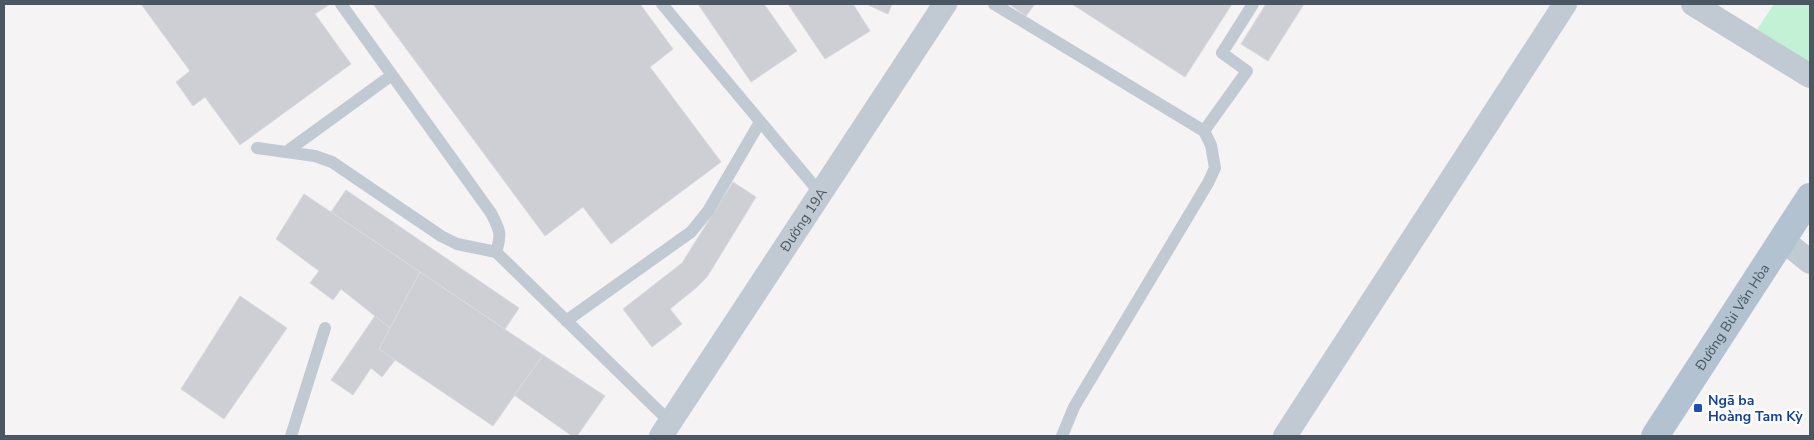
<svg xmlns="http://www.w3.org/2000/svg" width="1814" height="440" viewBox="0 0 1814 440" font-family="'Nunito Sans',sans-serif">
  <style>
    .green { fill: #c3f1d5 }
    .building { fill: #cdcfd5; stroke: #d7d9de }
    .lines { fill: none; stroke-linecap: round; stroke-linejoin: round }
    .service { stroke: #c1cad2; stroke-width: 12 }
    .minor { stroke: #c1cad2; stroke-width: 24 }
    .primary { stroke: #b3c2d1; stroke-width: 28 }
    .transit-dot { fill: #1a4fb4; stroke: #fff; stroke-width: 2 }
    .labels { text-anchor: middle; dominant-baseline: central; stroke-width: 5; stroke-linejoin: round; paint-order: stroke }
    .street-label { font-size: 14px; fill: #4a5661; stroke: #fff }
    .transit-label { font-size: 14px; font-weight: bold; fill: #164399; stroke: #fff; text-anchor: start }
  </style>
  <rect width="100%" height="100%" fill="#f5f3f3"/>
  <!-- green -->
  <path class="green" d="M1774,4h36v61l-54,-34z"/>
  <!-- building -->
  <path class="building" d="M141,4h189l-15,10 36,50 -111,81 -35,-48 -12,9 -17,-24 14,-11z
    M373,4h267l33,45 -23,18 71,95 -110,82 -28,-37 -38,29z
    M698,4h66l33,47 -46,31z
    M788,4h65l17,27 -45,28z
    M866,4h26l-4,10z
    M1009,4h26l-9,12z
    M1072,4h160l-47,73z
    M1266,4h38l-36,57 -27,-17z
    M733,182l23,15 -49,80 -10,10 -27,22 12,15 -30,23 -29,-38 59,-46z
    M346,190l173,118 -14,21 -174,-117z
    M304,194l116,78 -30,56 -49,-39 -8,11 -23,-17 9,-12 -43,-32z
    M420,272l123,83 -50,71 -114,-77z
    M240,296l47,32 -63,91 -43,-30z
    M375,316l15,12 -11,21 16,11 -13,17 -11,-9 -18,27 -22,-15z
    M543,355l62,41 -28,40h-5l-58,-41z"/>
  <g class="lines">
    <!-- service -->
    <path class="service" d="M341,4l150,209c9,17 11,21 5,39
      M662,4l158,189
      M994,4l210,127 43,-60 -25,-18 31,-49
      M257,148l58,8 17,6 109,74 16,8 39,8 174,170
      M286,152l106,-77
      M566,321l125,-89 17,-21 52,-89
      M291,436l34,-108
      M1062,436l12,-29 134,-224 7,-15 -4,-23 -7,-14"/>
    <!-- minor -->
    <g class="minor">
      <path d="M1693,4l117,72"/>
      <path d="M1783,240l27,22"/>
      <path id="s1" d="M661,436l284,-432"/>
      <path d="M1285,436l280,-432"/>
    </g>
    <!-- primary -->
    <path class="primary" id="s2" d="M1655,436l155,-239"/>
  </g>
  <!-- markers -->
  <rect class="transit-dot" x="1693" y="403" width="10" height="10" rx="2.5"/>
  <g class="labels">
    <!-- street labels -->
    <g class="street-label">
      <text stroke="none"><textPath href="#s1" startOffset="259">Đường 19A</textPath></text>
      <text stroke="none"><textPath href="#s2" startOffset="142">Đường Bùi Văn Hòa</textPath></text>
    </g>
    <!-- transit labels -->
    <g class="transit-label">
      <text x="1708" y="400">Ngã ba<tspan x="1708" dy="16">Hoàng Tam Kỳ</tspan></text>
    </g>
  </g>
  <!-- border -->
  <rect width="1814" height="440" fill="none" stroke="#4a5661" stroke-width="10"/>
</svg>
